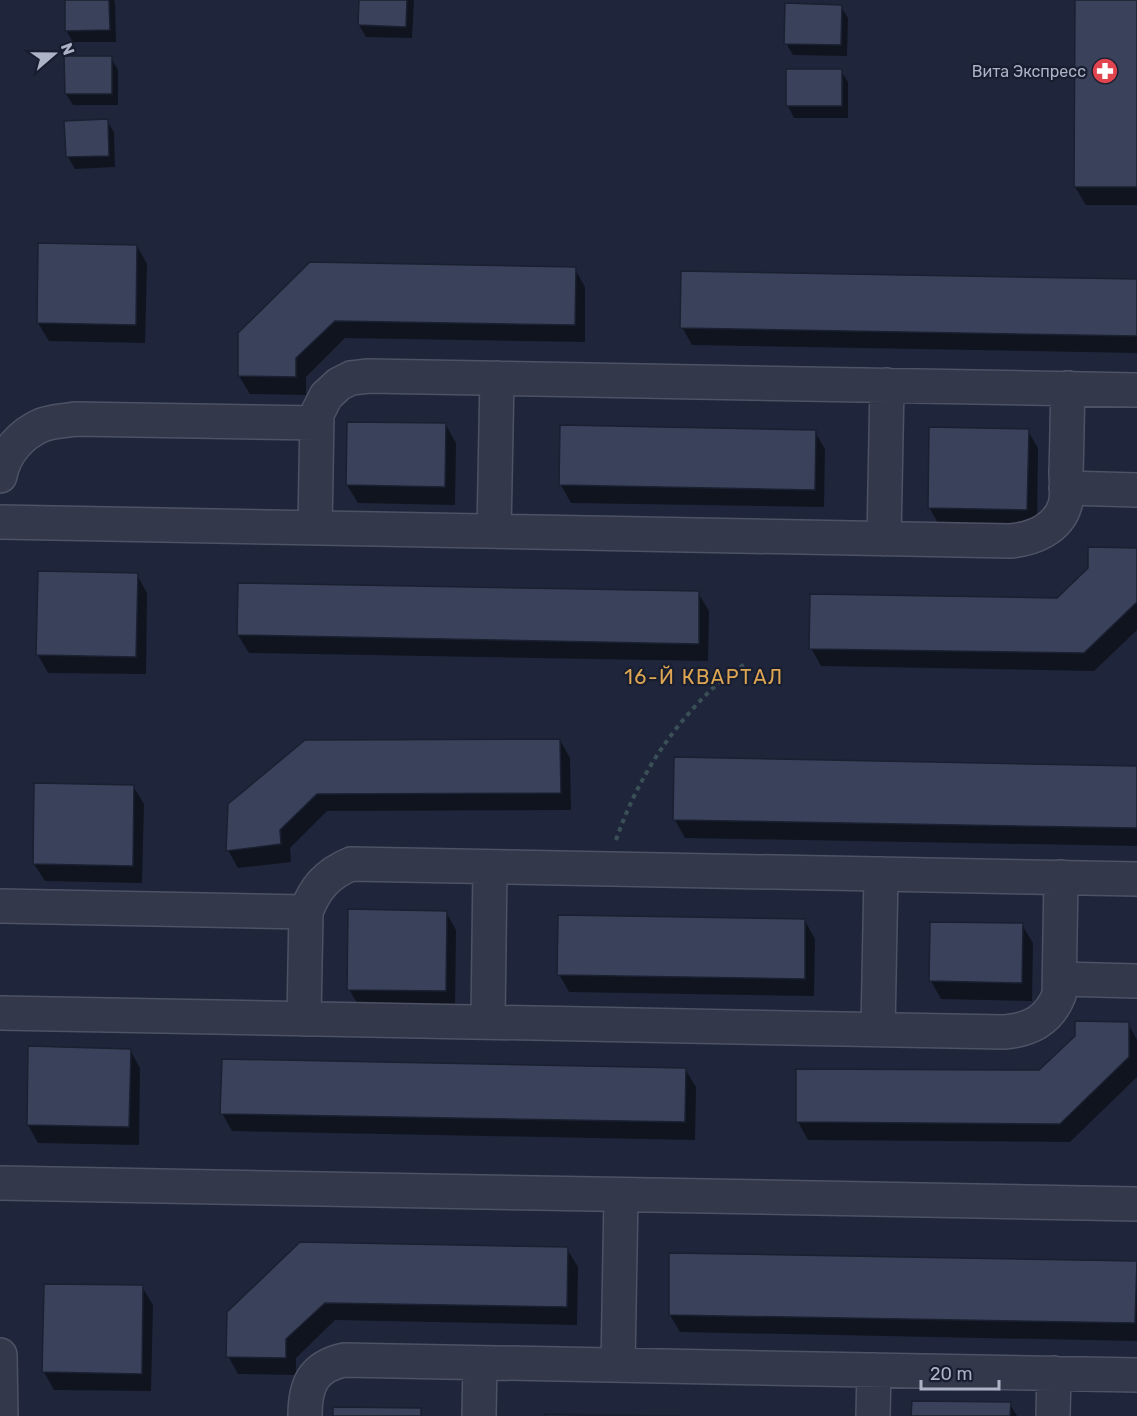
<svg xmlns="http://www.w3.org/2000/svg" width="1137" height="1416" viewBox="0 0 1137 1416" font-family="Rubik,sans-serif">
  <style>
    .shadow { fill: #0007 }
    .building { fill: #3a425b; stroke: #1a2031; stroke-width: 1.5 }
    .lines { fill: none; stroke-linecap: round; stroke-linejoin: round }
    .minor-casing { stroke: #4d5365; stroke-width: 36 }
    .path { stroke: #3b5056; stroke-width: 4; stroke-dasharray: 4.5 4.5; stroke-linecap: butt }
    .minor { stroke: #33394b; stroke-width: 33 }
    .labels { text-anchor: middle; dominant-baseline: central; stroke-width: 4.5; stroke-linejoin: round; paint-order: stroke }
    .poi-label { font-size: 16px; fill: #adb3c7; stroke: #181e2f; text-anchor: end }
    .quarter-label { font-size: 20px; letter-spacing: 1.5px; fill: #dea552; stroke: #181e2f }
  </style>
  <rect width="100%" height="100%" fill="#1f263b"/>
  <!-- shadow -->
  <path class="shadow" d="M66,0h48l1,3 1,39h-43l-7,-12z
    M360,0h54l-2,38 -46,-1 -7,-12z
    M1076,0h61v205h-51l-11,-18z
    M841,7l7,11 -1,38 -54,-1 -7,-12z
    M111,58l7,12v35h-45l-7,-11z
    M841,71l7,11v36h-54l-6,-12z
    M107,121l7,11 1,35 -40,2 -7,-12 -2,-35z
    M137,246l10,18 -2,79 -96,-2 -11,-18z
    M575,269l10,18v55l-240,-4 -39,39v18l-56,-1 -11,-18 1,-43z
    M1137,281v72l-445,-8 -10,-18z
    M446,425l10,18 -1,62 -97,-2 -11,-18z
    M1028,431l10,17 -1,79 -98,-2 -10,-18z
    M815,432l10,17 -1,58 -253,-4 -10,-18z
    M1137,550v80l-43,41 -273,-5 -10,-18 246,-48z
    M137,575l10,18 -1,81 -98,-1 -10,-18z
    M239,585l459,8 11,18 -1,50 -459,-8 -11,-18z
    M560,740l10,18 1,52 -244,1 -37,37 1,14 -53,6 -10,-18 2,-45z
    M1137,767v79l-452,-8 -10,-18z
    M133,786l11,18 -2,79 -97,-2 -11,-17z
    M446,912l10,18 -1,79 -96,-2 -10,-18z
    M805,921l10,18 -1,57 -245,-4 -10,-18z
    M1022,925l11,18 -1,58 -91,-2 -10,-18z
    M1128,1023l9,17v37l-67,65 -262,-2 -10,-18 242,-51z
    M130,1050l10,18 -1,77 -101,-2 -10,-18z
    M685,1069l11,18 -1,53 -463,-9 -10,-18z
    M300,1244l267,5 11,18 -1,58 -242,-5 -39,38v17l-58,-1 -10,-18z
    M1136,1263l1,2v76l-457,-9 -10,-17z
    M142,1287l11,18 -2,86 -97,-1 -10,-18z
    M1010,1404l7,12h-104z"/>
  <!-- building -->
  <path class="building" d="M65,0h44l1,30 -45,1z
    M359,0h48l-1,27 -48,-2z
    M1075,0h62v187h-63z
    M785,3l57,2 -1,40 -57,-1z
    M64,56h48v38h-47z
    M786,69h56v37h-56z
    M108,119l1,37 -43,1 -2,-36z
    M38,243l99,2 -1,80 -99,-2z
    M310,262l266,5 -1,58 -240,-4 -39,37v19l-58,-1v-43z
    M681,271l456,8v57l-457,-8z
    M347,422l99,1 -1,64 -99,-2z
    M560,425l256,5 -1,60 -256,-5z
    M929,427l100,2 -2,81 -99,-2z
    M1088,547l49,1v54l-53,51 -275,-4 1,-55 247,4 31,-30z
    M38,571l100,2 -2,84 -100,-2z
    M238,583l461,8v53l-462,-9z
    M560,739l1,54 -244,1 -37,36 1,14 -55,7 2,-47 77,-64z
    M674,757l463,9v62l-464,-8z
    M34,783l100,2 -1,81 -100,-2z
    M348,909l99,2 -1,80 -99,-1z
    M558,915l247,4v60l-248,-4z
    M930,922l93,1 -1,60 -93,-2z
    M1075,1021l54,1v35l-69,67 -264,-2v-53l243,1 36,-34z
    M28,1046l103,3 -2,78 -102,-2z
    M222,1059l464,9 -1,54 -465,-8z
    M300,1242l268,5 -1,60 -242,-4 -39,36v19l-60,-1 1,-45z
    M669,1253l468,8 -2,62 -466,-8z
    M44,1284l99,1 -1,89 -100,-2z
    M912,1401l99,1 -1,14h-99z
    M333,1407l88,1v8h-88z
    M545,1414l65,1 70,1h-135z"/>
  <g class="lines">
    <!-- minor casing -->
    <g class="minor-casing">
      <path id="minor" d="M0,476c4,-23 21,-42 42,-51 10,-4 22,-4 33,-6l242,4
        M1066,488l71,2
        M0,522l1010,19c23,-2 48,-12 55,-36 3,-10 1,-23 1,-33 1,-28 1,-56 2,-84
        M315,528l2,-114 9,-18 13,-12 12,-6 18,-2 768,14
        M494,531l3,-153
        M884,539l3,-154
        M0,906l306,6
        M1060,979l77,2
        M0,1013l1004,19c27,-2 45,-12 55,-37l2,-118
        M304,1019l2,-107c9,-24 21,-38 45,-48l786,15
        M488,1022l2,-155
        M878,1029l3,-155
        M0,1183l1137,21
        M0,1355l1,61
        M618,1365l3,-170
        M305,1416c0,-30 7,-49 39,-56l793,15
        M479,1416l1,-53
        M873,1416l1,-46
        M1053,1416l1,-43"/>
    </g>
    <!-- path -->
    <path class="path" d="M616,840c20,-58 52,-109 97,-152 10,-9 22,-17 33,-25"/>
    <!-- minor -->
    <use href="#minor" class="minor"/>
  </g>
  <!-- icons -->
  <defs>
    <g id="pharmacy-disc" transform="scale(1.35)"><circle r="9.5" fill="#e0444e" stroke="#181e2f"/><path d="M-2-6h4v4h4v4h-4v4h-4v-4h-4v-4h4Z" fill="#fff"/></g>
  </defs>
  <g fill-rule="evenodd">
    <use href="#pharmacy-disc" x="1105" y="71"/>
  </g>
  <g class="labels">
    <!-- poi labels -->
    <g class="poi-label">
      <text x="1086" y="71">Вита Экспресс</text>
    </g>
    <!-- quarter labels -->
    <g class="quarter-label">
      <text x="704" y="677">16-Й КВАРТАЛ</text>
    </g>
  </g>
  <!-- north arrow -->
  <g transform="translate(54 54) rotate(70)" stroke="#181e2f" stroke-width="4.5" paint-order="stroke">
  <path d="M0-4.5L10 22L0 15L-10 22Z" fill="#adb3c7"/>
  <text y="-9" font-size="16" font-weight="bold" text-anchor="middle" fill="#adb3c7">N</text>
  </g>
  <!-- scale -->
  <path d="M921 1380v9h78v-9" fill="none" stroke="#adb3c7" stroke-width="3"/>
  <text x="930" y="1380" font-size="18" fill="#adb3c7" stroke="#181e2f" stroke-width="4.5" paint-order="stroke">20 m</text>
</svg>
